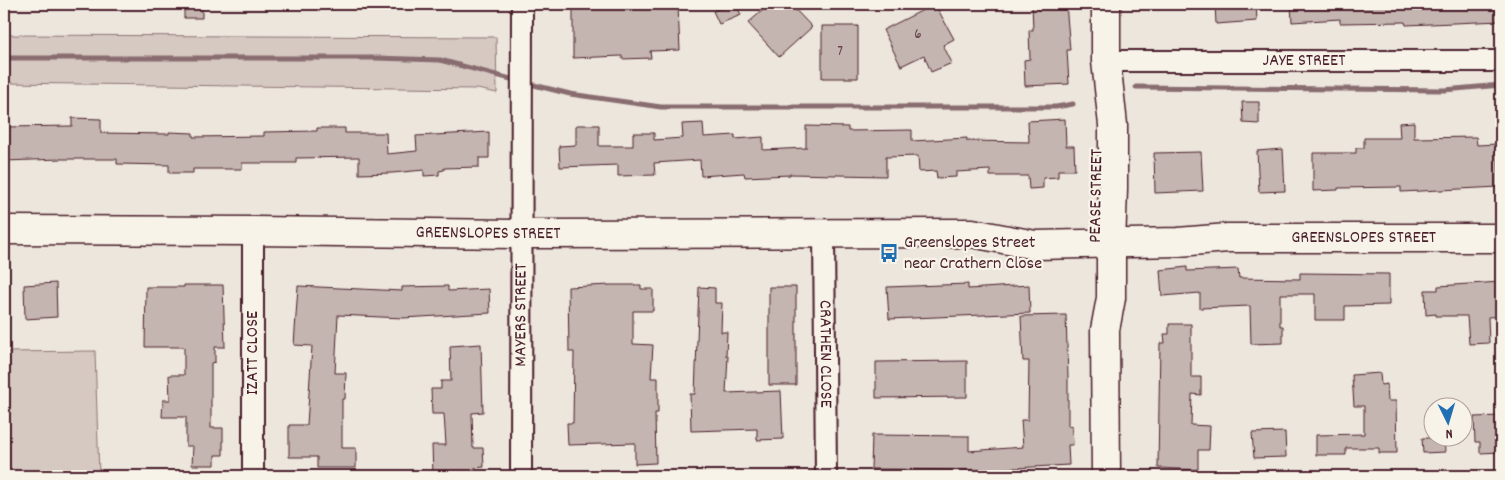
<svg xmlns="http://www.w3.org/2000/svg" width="1505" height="480" viewBox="0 0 1505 480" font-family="Dekko,sans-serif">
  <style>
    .green { fill: #d5c9c2; stroke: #907476 }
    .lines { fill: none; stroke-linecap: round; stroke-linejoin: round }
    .stream { stroke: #896c6f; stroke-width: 5 }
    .building { fill: #c4b5b0; stroke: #4a1f2b }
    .street-casing { stroke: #4a1f2b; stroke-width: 24 }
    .secondary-casing { stroke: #4a1f2b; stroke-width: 31 }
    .street { stroke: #f7f3e8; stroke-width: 20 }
    .secondary { stroke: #f7f3e8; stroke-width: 28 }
    .labels { text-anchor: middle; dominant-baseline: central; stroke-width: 4.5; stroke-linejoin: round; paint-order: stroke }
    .number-label { font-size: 15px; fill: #68444c }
    .street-label { font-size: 18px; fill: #4a1f2b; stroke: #f7f3e8 }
    .poi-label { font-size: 18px; fill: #4a1f2b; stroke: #f7f3e8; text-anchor: start }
  </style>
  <rect width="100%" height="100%" fill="#ece6dd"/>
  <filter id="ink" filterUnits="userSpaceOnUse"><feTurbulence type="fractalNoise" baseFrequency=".02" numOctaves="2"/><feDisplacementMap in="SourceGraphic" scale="10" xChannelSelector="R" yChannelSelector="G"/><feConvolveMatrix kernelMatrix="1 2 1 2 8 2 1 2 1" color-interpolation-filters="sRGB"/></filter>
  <g filter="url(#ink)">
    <!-- green -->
    <path class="green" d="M4,35l492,2 1,56 -20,-4 -473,-6z
      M95,351l4,125h-95v-124z"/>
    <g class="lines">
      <!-- stream -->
      <path class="stream" d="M4,58h372l64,2 78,21
        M526,83l44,11 91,13h395l17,-3
        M1136,87l308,3 57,-5"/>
    </g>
    <!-- building -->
    <path class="building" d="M184,4h18v14h-18z
      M573,4h70l1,3h34l2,43 -30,1 1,7 -29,1v-3l-49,2z
      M731,4h5l5,11 -22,9 -6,-13z
      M770,4h20l22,23 -33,30 -31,-34z
      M935,4l19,35 -11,6 9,18 -21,9 -7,-17 -23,11 -18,-36z
      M1032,4h34l4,46h-3l2,34 -44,2 -1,-26 6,-1 -1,-29h4z
      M1215,4h41l1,17 -41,3z
      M1291,4h210v17l-95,4 -1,-3 -65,1v-4l-48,3z
      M822,26h36v52h-36z
      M1242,102h17v22l-16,-1z
      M72,118l29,1v14l68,1v-2l24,1v4l71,-1v-4l53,-1v-3h28v5h41l1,21 30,-3 -1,-15 73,-4v26h-10v9l-35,1v2l-5,1v4l-15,1v-6l-32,3 -33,1v-17l-63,1v5h-54v6h-49v4h-24v-8l-52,-1v-5h-56l-57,2v-34l68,-1z
      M1065,119l1,27h8l1,24h-17v7l-15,1v10l-14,1 -1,-13h-38v-6l-34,2v5l-19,1 -1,-7 -17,1 -1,-16 -32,1v19l-96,-2v1l-45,2 -1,-4 -43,3 -1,-16 -46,3 1,12 -37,1v-11l-58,2 -1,-21 17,-1v-20h23v21h34v-13h21v7l29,-2 -1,-14 21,-1 1,14 31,-2v4l28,-2v13l43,-2v-22l42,1v4l64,-1v11l55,-3v3l62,1 -1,-21z
      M1414,122v16l62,-1 1,8 21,-1 1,43 -98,5v-5l-63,1v2l-25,1v-38h43v-5h8v-10h36l-1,-15z
      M1283,149l2,42 -26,1 -2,-41z
      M1201,152l2,39 -48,2 -1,-40z
      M1187,267v4l51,-2 1,9 61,1v-6l89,1v31l-44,1v14h-30v-26h-35v32h3v17l-32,1 -1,-38 -50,2v-15l-38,3 -2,-26z
      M1500,282l1,34 -13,1 1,26 -20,1 -2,-28h-31v-2l-10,1 -1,-25h13v-4z
      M56,283l1,34 -32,2 -1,-34z
      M968,284v5l61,-4 1,28 -141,6 -2,-32z
      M184,285h39l2,62h-10v15l-4,1v65h12v27h-8v10h-23l1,-19h-7v-29h-24l1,-17h7l-1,-25h15v-28h-39l1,-60h38z
      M610,285h31v4h12v22h-20v33l20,1 -2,33h7v35h-3l1,50 -21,1v-21l-67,2 -1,-22h6l1,-71h-5l-1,-65z
      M298,286l104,5v-4l46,-1v5l41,-2 1,24 -87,5 -65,-3 -3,58h11l-1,26h-3v49h14v20h-39v-11h-28v-32h18l5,-79 -18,-1z
      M699,287l16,1v15h7l-1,29h6l-1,24h2l-2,37 55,-2 2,48 -26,1v-11l-66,2 -1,-37h5z
      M769,287h27v98h-27z
      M1066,315l2,62v49l4,-1 1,20h-5l1,20 -90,5 -108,-1 1,-34 97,1v15l54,-4 -2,-27h7l1,-59h-6l-2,-45z
      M1169,324h22v53h10v18l-9,-1 -1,31 19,1 -1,24h-11v20l-40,-2 2,-125h5l-1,-9h5z
      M481,344l2,68 -11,1 1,35h10l1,19 -10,1v8h-41l-1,-31h14l-2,-31h-12l-1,-25h10v-8h10l-1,-35z
      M967,361v36l-91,1v-36z
      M1380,373l1,12 6,-1 1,17h8l1,52h-18v-5h-33v7h-30v-20l48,-1v-28h-10l-2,-31z
      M1501,416v36l-21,1v-11h-5l-1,-25z
      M1285,432l1,25 -32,1 -2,-25z
      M1422,438h22l1,14 -22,1z"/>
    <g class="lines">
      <!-- street casing -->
      <g class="street-casing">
        <g id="street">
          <path id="s1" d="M1106,61h395"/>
          <path d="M253,231v245"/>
          <path id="s2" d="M824,233l2,243"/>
          <path id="s3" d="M521,476l1,-472"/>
        </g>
      </g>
      <!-- secondary casing -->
      <g class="secondary-casing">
        <g id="secondary">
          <path d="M1106,4v57l7,64v64l-2,55v54l-6,32 1,146"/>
          <path id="s4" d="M4,230l249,1 269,3 450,-1 63,12 143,-3 50,-4h273"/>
        </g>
      </g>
      <!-- street -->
      <use href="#street" class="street"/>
      <!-- secondary -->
      <use href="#secondary" class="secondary"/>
    </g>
  </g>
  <!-- icons -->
  <defs>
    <g id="bus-bare" transform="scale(1.5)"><path d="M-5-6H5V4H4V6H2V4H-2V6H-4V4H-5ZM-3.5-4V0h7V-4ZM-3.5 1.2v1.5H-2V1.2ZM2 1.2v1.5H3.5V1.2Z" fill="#1f6fb2" stroke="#f7f3e8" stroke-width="2.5" paint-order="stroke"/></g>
  </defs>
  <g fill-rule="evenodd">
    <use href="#bus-bare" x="889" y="253"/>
  </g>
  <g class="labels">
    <!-- number labels -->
    <g class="number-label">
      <text x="918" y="35">6</text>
      <text x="840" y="52">7</text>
    </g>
    <!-- street labels -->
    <g class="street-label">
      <text stroke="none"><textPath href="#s1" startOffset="198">JAYE STREET</textPath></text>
      <text transform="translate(1097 196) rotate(-89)">PEASE STREET</text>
      <text stroke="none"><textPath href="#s4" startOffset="484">GREENSLOPES STREET</textPath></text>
      <text stroke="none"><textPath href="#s4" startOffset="1361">GREENSLOPES STREET</textPath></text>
      <text stroke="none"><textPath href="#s3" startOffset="161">MAYERS STREET</textPath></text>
      <text transform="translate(253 353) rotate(-90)">IZATT CLOSE</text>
      <text stroke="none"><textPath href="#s2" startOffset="121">CRATHEN CLOSE</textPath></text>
    </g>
    <!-- poi labels -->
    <g class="poi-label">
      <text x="904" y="243">Greenslopes Street<tspan x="904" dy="21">near Crathern Close</tspan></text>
    </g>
  </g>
  <!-- margin -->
  <rect width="1505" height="480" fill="none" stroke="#f7f3e8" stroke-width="20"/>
  <rect x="10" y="10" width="1485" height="460" fill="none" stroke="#4a1f2b" stroke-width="2" filter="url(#ink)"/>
  <!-- north arrow -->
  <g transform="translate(1448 422) rotate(175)"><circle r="24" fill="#f7f3e8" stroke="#b29e9c"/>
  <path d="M0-4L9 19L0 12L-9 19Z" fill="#1f6fb2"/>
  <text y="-8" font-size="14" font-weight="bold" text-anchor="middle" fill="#4a1f2b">N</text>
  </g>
</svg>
